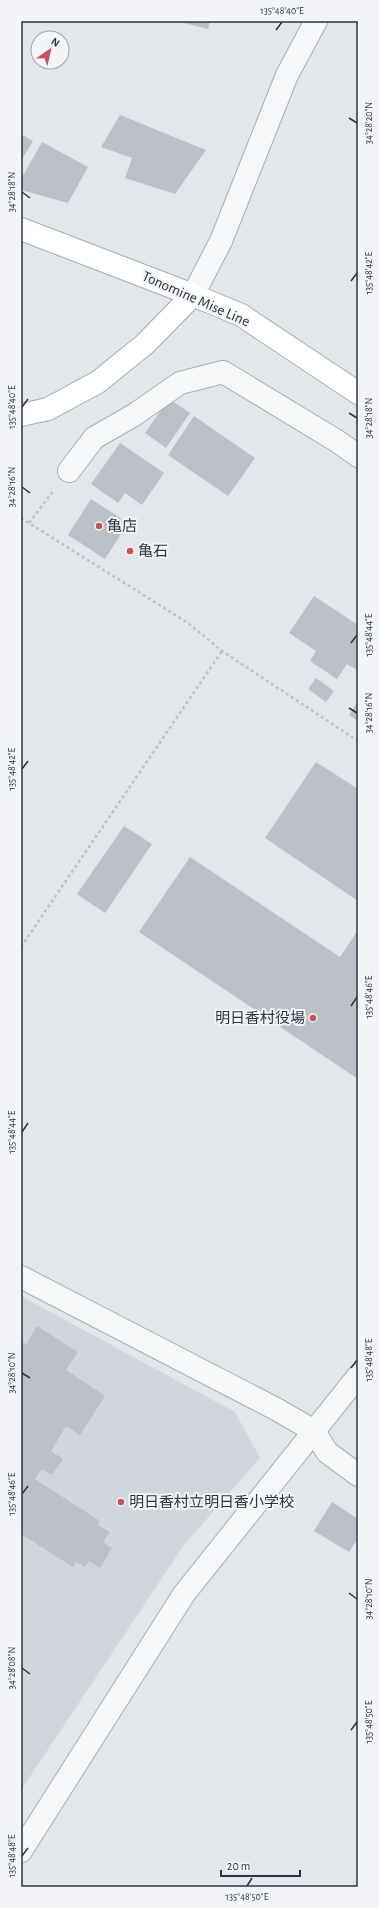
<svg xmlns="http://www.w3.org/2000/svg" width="379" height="1908" viewBox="0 0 379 1908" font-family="'Alegreya Sans','Noto Sans JP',sans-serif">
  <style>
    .built { fill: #d2d5dc }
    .building { fill: #bbbfc7 }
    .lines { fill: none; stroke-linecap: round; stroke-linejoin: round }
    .minor-casing { stroke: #a9adb4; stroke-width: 24 }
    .major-casing { stroke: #a4a9b5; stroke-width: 24 }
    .path { stroke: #bec0c5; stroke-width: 2.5; stroke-dasharray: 3 3; stroke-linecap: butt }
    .minor { stroke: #f6f7f9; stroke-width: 22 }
    .major { stroke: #fff; stroke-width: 22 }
    .ticks { fill: none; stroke: #2d3341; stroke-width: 1.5 }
    .poi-dot { fill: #c3545d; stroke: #f3f5f8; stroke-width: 1.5 }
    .labels { text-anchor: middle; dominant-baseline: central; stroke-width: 4; stroke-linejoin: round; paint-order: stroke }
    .street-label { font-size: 15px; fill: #2d3341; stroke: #f3f5f8 }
    .poi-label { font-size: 15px; fill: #2d3341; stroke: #f3f5f8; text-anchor: start }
    .neatline { fill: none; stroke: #2d3341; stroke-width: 1.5 }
    .ticks-label { font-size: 10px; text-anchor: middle; fill: #2d3341 }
  </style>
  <rect width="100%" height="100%" fill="#e3e6ea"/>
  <!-- built -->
  <path class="built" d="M21,1296l214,116 25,46 -76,87 -163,245z"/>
  <!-- building -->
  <path class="building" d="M176,21h34l-2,8z
    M120,115l86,35 -31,44 -50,-16 7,-20 -31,-11z
    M21,134l12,7 -12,20z
    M42,142l46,25 -20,36 -47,-13v-11z
    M169,399l21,14 -24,35 -21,-15z
    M194,416l61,42 -27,38 -60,-41z
    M120,443l44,30 -22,32 -17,-12 -7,10 -27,-19z
    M91,499l37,24 -23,36 -37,-24z
    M314,596l44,29v42l-1,3 -10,-6 -10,15 -27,-18 6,-10 -27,-18z
    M316,678l18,13 -8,11 -18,-13z
    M358,701v20l-9,-6z
    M316,762l42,27v112l-93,-63z
    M124,826l28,18 -47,69 -28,-19z
    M190,857l150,100 18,-27v149l-219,-147z
    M37,1326l41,26 -12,18 39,26 -25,39 -14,-9 -15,25 12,8 -11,16 -10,-6 -7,10 65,42 -2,4 12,7 -7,10 9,6 -12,20 -11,-7 -4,6 -9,-5 -3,5 -52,-33v-193l5,3z
    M332,1502l26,17v19l-9,14 -35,-21z"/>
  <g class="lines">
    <!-- minor casing -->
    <g class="minor-casing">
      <path id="minor" d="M193,295l28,-54 66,-166 29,-54
        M69,471l25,-33 40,-23 46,-32 43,-11 114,69 21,15
        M21,1277l255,132 38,22 13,21 31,23
        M21,1851l163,-257 174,-218"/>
    </g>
    <!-- major casing -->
    <g class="major-casing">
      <path id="major" d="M21,229l172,66 48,20 117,78
        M21,415l27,-6 50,-27 47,-38 48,-49"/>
    </g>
    <!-- path -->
    <path class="path" d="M21,518l167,105 34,28 136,90
      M29,523l25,-33
      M21,947l201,-296"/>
    <!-- minor -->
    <use href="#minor" class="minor"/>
    <!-- major -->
    <use href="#major" class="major"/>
  </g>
  <!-- ticks -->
  <path class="ticks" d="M276,30l6,-8M349,118l8,5M22,192l8,6M351,281l6,-8M22,407l6,-8M349,413l8,5M22,487l8,6M351,643l6,-8M349,708l8,5M22,769l6,-8M351,1006l6,-9M22,1132l6,-9M351,1368l6,-8M22,1373l8,5M22,1494l6,-8M349,1593l8,6M22,1668l8,6M351,1730l6,-8M22,1856l6,-8M247,1886l5,-8"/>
  <!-- markers -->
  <g class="poi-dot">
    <circle cx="99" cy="526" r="4"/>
    <circle cx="130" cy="551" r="4"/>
    <circle cx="313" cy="1018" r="4"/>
    <circle cx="121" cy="1502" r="4"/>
  </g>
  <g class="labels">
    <!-- street labels -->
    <g class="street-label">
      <text transform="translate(196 299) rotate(24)">Tonomine Mise Line</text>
    </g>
    <!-- poi labels -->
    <g class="poi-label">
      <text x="107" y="526">亀店</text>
      <text x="138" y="551">亀石</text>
      <text x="305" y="1018" text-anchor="end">明日香村役場</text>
      <text x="129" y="1502">明日香村立明日香小学校</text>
    </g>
  </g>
  <!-- border -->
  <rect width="379" height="1908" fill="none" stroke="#f3f5f8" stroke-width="44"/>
  <!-- north arrow -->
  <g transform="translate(50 50) rotate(34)"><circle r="19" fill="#f3f5f8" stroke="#a4a7af"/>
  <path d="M0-3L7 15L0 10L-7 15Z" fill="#c3545d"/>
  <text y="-6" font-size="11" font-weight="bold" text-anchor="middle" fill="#2d3341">N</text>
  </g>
  <!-- scale -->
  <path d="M221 1870v6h79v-6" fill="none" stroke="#2d3341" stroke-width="2"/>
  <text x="227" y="1870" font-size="12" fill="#2d3341" stroke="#f3f5f8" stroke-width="3" paint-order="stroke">20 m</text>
  <rect x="22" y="22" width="335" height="1864" class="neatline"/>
  <g class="ticks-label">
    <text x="282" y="14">135°48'40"E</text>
    <text transform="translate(368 123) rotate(-90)" y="4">34°28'20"N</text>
    <text transform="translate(11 192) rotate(-90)" y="4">34°28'18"N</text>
    <text transform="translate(368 273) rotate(-90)" y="4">135°48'42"E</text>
    <text transform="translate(11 407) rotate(-90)" y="4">135°48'40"E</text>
    <text transform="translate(368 418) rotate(-90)" y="4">34°28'18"N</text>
    <text transform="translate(11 487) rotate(-90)" y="4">34°28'16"N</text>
    <text transform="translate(368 635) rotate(-90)" y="4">135°48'44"E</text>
    <text transform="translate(368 713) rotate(-90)" y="4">34°28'16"N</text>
    <text transform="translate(11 769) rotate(-90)" y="4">135°48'42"E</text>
    <text transform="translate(368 997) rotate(-90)" y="4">135°48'46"E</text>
    <text transform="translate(11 1132) rotate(-90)" y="4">135°48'44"E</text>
    <text transform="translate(368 1360) rotate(-90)" y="4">135°48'48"E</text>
    <text transform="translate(11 1373) rotate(-90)" y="4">34°28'10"N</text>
    <text transform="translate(11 1494) rotate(-90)" y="4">135°48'46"E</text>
    <text transform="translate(368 1599) rotate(-90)" y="4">34°28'10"N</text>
    <text transform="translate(11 1668) rotate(-90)" y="4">34°28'08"N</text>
    <text transform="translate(368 1722) rotate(-90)" y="4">135°48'50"E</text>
    <text transform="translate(11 1856) rotate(-90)" y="4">135°48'48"E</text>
    <text x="247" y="1900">135°48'50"E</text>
  </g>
</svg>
